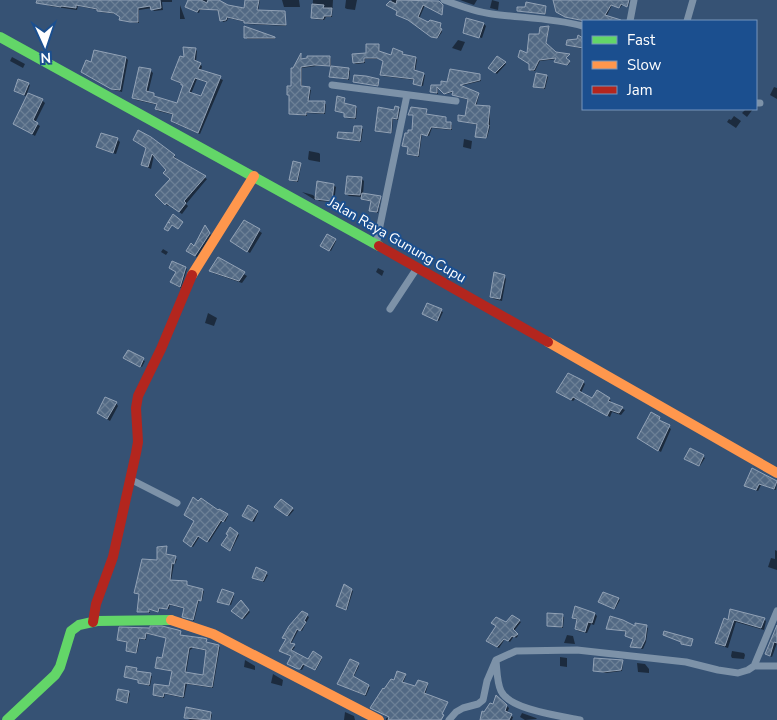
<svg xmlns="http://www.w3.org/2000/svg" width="777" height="720" viewBox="0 0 777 720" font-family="'Nunito Sans',sans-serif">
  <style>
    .shadow { fill: #0007; fill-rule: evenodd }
    .building { fill: url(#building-cross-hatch); stroke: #92a2b6; fill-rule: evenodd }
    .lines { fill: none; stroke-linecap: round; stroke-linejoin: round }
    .street { stroke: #7d92a8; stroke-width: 7 }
    .fast { stroke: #63d668; stroke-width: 10 }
    .slow { stroke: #ff974d; stroke-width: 10 }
    .jam { stroke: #b3261e; stroke-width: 10 }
    .labels { text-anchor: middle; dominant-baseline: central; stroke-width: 4; stroke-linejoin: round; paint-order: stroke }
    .street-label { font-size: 14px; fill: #fff; stroke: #1b4f8f }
  </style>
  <defs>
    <pattern id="building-cross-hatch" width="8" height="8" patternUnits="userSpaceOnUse" patternTransform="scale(1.25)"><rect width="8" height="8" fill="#526984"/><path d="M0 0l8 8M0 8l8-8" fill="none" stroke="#6c8096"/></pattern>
  </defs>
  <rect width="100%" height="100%" fill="#365274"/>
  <!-- shadow -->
  <path class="shadow" d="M48,0h124v2h-10l1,8 -9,1 -2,-3 -13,2v13l-16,-2 -2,-4 -4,-3 -17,-2 -2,-2 -20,-4 -1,4 -28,-4 -1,-2z
    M190,0h19l-3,1 3,2v7h-9l-1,3 -11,-5z
    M246,0h14l-2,11 27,2 1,13 -39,-2 -1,-2 -18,-4 -1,3 -4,1 -3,-11 -7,-1h32z
    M282,0h17l1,7h-16z
    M313,0h20l-1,17h-6l-2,3 -10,-1 -2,-1z
    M344,0h13l-2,10 -8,-1 -2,-1 1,-8z
    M392,0h23l9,3 1,2 -6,14 9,4 12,1 2,8 -4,6h-4l-46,-33z
    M460,0h17l-3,5z
    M492,0l7,2 -1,8 -8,-2z
    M572,0h58l-2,7 -5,-3 -3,4 -8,-3 -6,12 11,4h-31l-19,-4z
    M180,5l5,14h-5z
    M545,7l1,7 -28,-3z
    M484,24l2,2 -4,12 -18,-5z
    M246,28l29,10v1h-28z
    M548,28l1,1 -3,16 10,9 13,1 -3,4 4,4 -2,2 -11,-2v-4l-17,2 -5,10h-4l-3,-16 12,-20z
    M579,37l4,2v10l-16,-4 10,-5z
    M458,40l7,2 -4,9 -9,-3z
    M379,45l1,7 11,5 12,-4v3l13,2 1,2 -2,12 10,3 -2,11 -8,-1v-5l-33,-4 -1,-1 3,-14 -5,-2h-14v4l-9,1 -2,-1z
    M195,49l2,2 -1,11 6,4 -1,5 22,9 -23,54 -26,-11 -2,-2 2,-6 -16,-4 -2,-2 2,-4 -22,-5 -3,-2 17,-28 3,3 -5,20 30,12 6,-19 -11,-7zM197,79l11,4 -6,15 -11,-4z
    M301,55l1,5 28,-3 1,2v7h-15l-14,2v19l9,3 -2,12 17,2 -1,10 -18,-1v3l-17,-2 4,-45z
    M12,57l13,7 -2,4 -13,-7z
    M126,58l2,2 -6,32 -8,-2 -29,-16 7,-10z
    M505,63l1,1 -9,10 -7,-6z
    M348,69l2,2 -1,9 -18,-3z
    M479,75l2,6 -21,5 19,9 -3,12 14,2v18l-3,11 -11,-2 2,-11 -19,-4 7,-4 3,-17 -14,-4 -1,-4 -8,2 -8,-7v7l-7,-2 1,-6h10z
    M547,76l1,1 -3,12 -10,-2z
    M378,81l1,5 -24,-4z
    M28,84l2,1 -4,11 -11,-5z
    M774,87l3,1v11l-7,-4z
    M344,99l1,5 12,4 -1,11 -10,-1 -1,-5 -9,-2z
    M42,100l3,3 -10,20 5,3 -5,10 -20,-12z
    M399,108l1,1 -2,11 -5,-1 -1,14 -14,-1 -2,-2z
    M411,109l16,2v5l18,2 2,5 5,2v5l-20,-2 -3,8 -7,-2 -3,23 -9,-2 -2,-2 1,-5 -6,-3 10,-14 2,-15 -5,-2z
    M746,109h7l-6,8 -5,-4z
    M734,116l7,5 -5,7 -9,-6 2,-3 2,1z
    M361,128l2,1 -2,13 -22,-4 15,-3z
    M150,138l24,18 3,3 -2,1 32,19 -21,25 2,2 -6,8 -13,-9 -1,1 -11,-11 15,-16 -5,-9 -13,-15 -3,14 -8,-4 4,-16 -13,-9z
    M117,139l3,3 -4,12 -16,-5 -2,-2z
    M464,139l8,2 -1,8 -8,-2z
    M309,151l10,2 1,1v8l-11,-2 -1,-1z
    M300,164l1,2 -3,16 -6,-1 -2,-2z
    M361,178l3,3 -1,14 18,4 -3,14 -8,-3 3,-8 -9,-2 -1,-3 -14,-1 -3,-2z
    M333,185l3,2 -2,15 -15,-1 -4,-4v3l-13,-8 11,3 3,3z
    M245,222l17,11 -12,20 -16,-10z
    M205,228l6,7 -14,22 -8,-5 6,-4z
    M335,240l1,1 -5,10 -8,-4z
    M163,249l5,3 -2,3 -5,-3z
    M219,259l28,17 -5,7 -29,-10 -2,-2z
    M173,262l14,7 -6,19 -8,-4 4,-12 -7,-4z
    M378,268l6,3 -2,5 -6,-4z
    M504,276l2,3 -4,22 -8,-2 -3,-2z
    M428,304l15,8 -4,9 -14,-6z
    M208,313l9,5 -3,8 -9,-3z
    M128,352l17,9 -3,6 -16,-7z
    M583,382l2,2 -4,9 11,6h17l2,2 -1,2 15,7 -4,5 -9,-3 -2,5 -34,-19 -3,3 -13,-7z
    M116,403l2,3 -8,15 -12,-8z
    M659,418l2,4 10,7 -10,23 -20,-12z
    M691,450l14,8 -5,8 -14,-6z
    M773,481l4,1 -1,8 -15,-5 -3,6 -13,-6z
    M281,501l13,9 -5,6 -12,-8z
    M219,512l9,4 -3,6 -2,-2 -14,22 -9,-6 -7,11 -7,-5z
    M257,512l1,1 -4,9 -9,-5z
    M238,534l1,1 -8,16 -7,-5z
    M166,548l1,7 10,4 -2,5h-1l-3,17 16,1v5l17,4 -2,10h-3l-5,20 -9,-3v-9l-15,-4 -1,4h-9l-1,3 -9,-3v4l-11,-2 1,-17 -4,-2z
    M775,550l2,1v19l-9,-3 3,-9 4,1z
    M257,569l11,6 -4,7 -11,-4z
    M351,590l2,1 -6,19 -8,-3 -2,-1z
    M233,594l1,2 -3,9 -13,-3z
    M619,599l1,1 -5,9 -14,-6z
    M241,602l9,10 -6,7 -11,-8z
    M731,610l33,9 2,2 -2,9 -28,-8 -8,26 -9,-3 -2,-2 12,-21z
    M302,612l7,5 -7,14 -3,-2 -8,15 4,3 -3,4 17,10 12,-3 1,1 -6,11 -11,-6 -3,6 -13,-5 3,-8 -12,-6 8,-11 -5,-2z
    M595,614l2,2 -3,9 -3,-1 -4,9 -9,-2 -2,-2 2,-8 -5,-3z
    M562,616l2,1 -1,11 -15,-3z
    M512,617l9,5 -7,9 4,5 -2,2 -2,-2 -4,6 -5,-3 -6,9 -10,-5 8,-17 9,-2z
    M646,627l2,1 -2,14 -3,7 -12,-3 3,-7 -7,-3v-4l-19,-4z
    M120,629l60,3 1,5 25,3 1,3 11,3 2,1 -7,41 -26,-4 -3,14 -19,-4 -1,4 -9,-2 -1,-2 16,-6 3,-16 -17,-5 7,-8 4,-21 -20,-4 -1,6 -6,-1 -3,14 -9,-1 -1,-2 1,-7 -10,-3zM193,648l15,3 -4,25 -18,-2 4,-24z
    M777,630v13l-5,14 -6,-3z
    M567,635l6,1 2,8 -11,-1z
    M732,651l12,2 1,2 -1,4 -12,-1 -1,-2z
    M560,657l7,1v9l-7,-1z
    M245,660l10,6v4l-11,-3z
    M622,662l1,1 -1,8 -16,2 -12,-3z
    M637,663l8,1 4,5v4l-11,-1z
    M358,664l1,2 -6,12 17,9 -4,9 -26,-11z
    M136,669l1,4 15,3 -2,10 -9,-2 -1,-4 -15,-4z
    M273,674l10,6 -1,6 -11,-3z
    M405,675l1,1 -3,7 13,5 11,-4 1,1 -3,10 11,25h-50v-2l6,1 2,-37z
    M129,692l1,2 -2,9 -10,-3z
    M497,697l12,11 -2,5 6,4 -1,3h-30l11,-14z
    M345,712l9,4 1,4h-11z
    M211,713l1,2 -1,5h-21l-4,-2z
    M522,713l14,5 1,1 -12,1 -5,-3z"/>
  <!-- building -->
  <path class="building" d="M37,0h123l1,8 -10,2 -1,-4 -12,2v14h-8l-11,-2 1,-3 -6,-4 -17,-2v-2l-21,-4v3l-15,-2v1l-25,-4z
    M188,0h13l6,3 1,-3h11l9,5 16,3 1,-8h14l-2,10 28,1 1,14 -42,-2v-2l-17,-4 -1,3 -6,1 -2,-11 -19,-1 -2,3 -12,-5z
    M397,0l42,1 4,4 -1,10 -19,-10 -5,12 10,5 2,-2 11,3 -1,5 2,1 -5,9 -6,-1 -23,-17 -12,-5 1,-4 -11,-6 4,-4 6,3z
    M553,0h76l-2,7 -6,-3 -2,4 -8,-3 -6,10 16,5 -1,1h-35l-20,-4 -9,-5z
    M526,2l20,4 -1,8 -28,-3v-4h8z
    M312,4l12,1 -1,3h9l-1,8h-7l-1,3 -12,-1z
    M466,18l18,5 -5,15 -16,-5z
    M244,26l31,11v1h-31z
    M549,26l-3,17 10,9 14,2 -4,4 4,3 -3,4 -13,-3 2,-4 -17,2 -5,10h-5v-6l-11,-7 2,-7 7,3 2,-19h10l1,-7z
    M578,35l5,3v10l-17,-3 1,-5 10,-1z
    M366,44h13v7l12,4 2,-7 10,4 -1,2 14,3 -2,13 10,3 -3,13 -8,-2 1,-5 -34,-4 3,-14 -6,-3h-13v4l-11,1 -1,-9 14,-1z
    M183,47l13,1 -2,12 7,3 -3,6 23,7 -23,57 -27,-12 2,-7 -18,-5 2,-5 -25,-6 7,-31 12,2 -5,22 8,2v3l23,7 6,-18h-2v-2l-10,-4 9,-23 4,1zM195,78l12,4 -6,14 -12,-4z
    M94,50l32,7 -6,33 -9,-1 -30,-17 5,-12 5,2z
    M301,53v6l6,-1v-2h23v10l-16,-1 -13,2v19l9,1 -2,14h17l-1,12 -18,-1v3l-17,-1v-19h-2v-9h4v-18h2z
    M497,56l9,6 -11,11 -7,-5z
    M331,66l18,2 -1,11 -19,-2z
    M450,69l30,5v6l-20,5 19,8 -4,12 15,1 -2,19h1l-3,13 -11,-1 2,-13 -19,-3v-6l7,1 3,-17 -16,-4 1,-4 -9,3 -7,-7v6l-7,-1 1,-7h10v-4l6,1z
    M536,73l11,2 -3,13 -11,-1z
    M354,75l12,1 13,3 -1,7 -25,-4z
    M18,79l11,4 -5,12 -10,-4z
    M28,93l15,6 -10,21 5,3 -6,11 -19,-10z
    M337,96l8,2 -1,5 12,3 -1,12 -11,-1v-4l-9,-2z
    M395,106l4,1 -2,12 -5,-1 -1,15 -16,-2 3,-24 16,3z
    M411,107l16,2 -1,5 20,3v5h5v7l-20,-2 -4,9 -6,-2 -3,22 -11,-2 1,-7 -6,-1 3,-13h3v-3h4l1,-15h-5z
    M354,126h8l-2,15 -23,-3 1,-6 15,1z
    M138,130l13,7 24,18 -2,2 33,19 -22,25 2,2 -7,9 -13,-9 -1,2 -10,-10 15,-16 -7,-6 3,-3 -14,-16 -4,13 -7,-2 5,-17 -13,-8z
    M101,133l17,5 -5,15 -17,-6z
    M293,161l8,2 -4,18 -8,-1z
    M347,176l15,1 -2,18 -15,-1z
    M317,181l17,3 -2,17 -17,-2z
    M362,193l19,3 -4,16 -8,-1 2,-10 -10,-2z
    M173,214l10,8 -5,7 -6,-4 -4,6 -4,-2 4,-7 2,1 -2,-1z
    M244,220l16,9 -13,23 -17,-11z
    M205,225l5,8 -15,23 -9,-5 5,-8 3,3z
    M327,234l9,5 -7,12 -9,-5z
    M218,257l27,15 -6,9 -30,-10z
    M172,261l14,6 -6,20 -10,-5 6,-10 -7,-4z
    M494,272l11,3 -5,24 -10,-2z
    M427,303l15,6 -5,12 -15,-7z
    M128,350l16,8 -4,9 -17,-9z
    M568,373l16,8 -5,10 13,7 5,-8 13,8 -2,3 15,6 -4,6 -9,-3 -3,6 -34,-19 -2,3 -15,-8z
    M105,397l12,5 -10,17 -10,-6z
    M651,412l9,5 -1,3 11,5 -12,26 -21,-13z
    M690,448l14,7 -5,11 -15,-7z
    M752,468l25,13 -3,8 -15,-5 -3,6 -12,-4z
    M193,497l5,4 3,-3 17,12 1,-1 9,5 -5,8 -2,-2 -14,22 -9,-6 -7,11 -8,-6 11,-20 -10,-6z
    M281,499l12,9 -6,8 -13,-9z
    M248,505l10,6 -6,10 -10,-5z
    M230,527l8,6 -8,18 -9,-6 7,-10 -2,-1z
    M167,546l-1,8 10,2 -2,8 -2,-1 -2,17 17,1v4l16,4 -2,12 -3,-1 -5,20 -11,-3 2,-9 -15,-4 -2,5 -8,-1 -1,4 -9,-3v3h-12l2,-18 -5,-1 8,-34 15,1v-13z
    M256,567l11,5 -4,9 -11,-3z
    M344,584l8,5 -6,21 -10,-4z
    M222,589l12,4 -5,12 -12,-3z
    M603,592l16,6 -5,11 -16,-7z
    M241,600l8,10 -7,9 -11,-8z
    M575,606l20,7 -3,10 -4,-1 -3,10 -10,-3 2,-10 -5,-1z
    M730,609l35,9 -4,10 -27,-8 -9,26 -10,-3 9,-25 4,2z
    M302,611l6,3 -4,7 2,1 -6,9 -3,-2 -7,14 5,1 -4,6 17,9 5,-8 9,6 -7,13 -12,-6 -3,5h-2l-11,-5 4,-8 -12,-5 7,-12 -4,-1 7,-12z
    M547,613l16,1 -1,13 -15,-1z
    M512,615l8,5 -7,9 5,5 -4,3 -2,-1 -4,5 -4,-2 -7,8 -11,-6 10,-15 -5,-3 5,-6 10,5z
    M610,616l13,4 12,6v-3l12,2 -2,15 -4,8 -11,-1 3,-8 -8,-3 1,-5 -20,-2z
    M777,625v18l-3,-1 -4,14 -5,-2z
    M150,626h12l16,4 3,1 -1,4 23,3 4,1 -1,3 13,3 -7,42 -27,-4 -2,14 -19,-4 -1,4 -10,-2 1,-11 15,2 3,-15 -17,-3 2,-11 5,1 4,-20 -20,-5 -1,6 -6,-1 -3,15 -10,-2 1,-9 -10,-2 2,-13 31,1zM191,647l15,3 -3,25 -18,-3 4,-24z
    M664,631l29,8 -2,7 -10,-2v-2l-18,-7z
    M594,658l29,2 -2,10 -18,2 -10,-1z
    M350,659l9,4 -6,13 16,9 -4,10 -28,-11z
    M126,666l11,2 -1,3 15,2 -2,12 -11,-2v-3l-14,-3z
    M397,671l9,3 -4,8 13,4 3,-6 10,3 -4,10 24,9 -6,12 2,1 -3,5h-53l1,-3 -19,-9 13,-20 1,1 7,-10 3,1z
    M118,689l11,2 -2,12 -11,-3z
    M496,695l11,10 -2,6 7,3 -3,6h-29l2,-9 2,1 6,-9 3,1z
    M186,707l25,5 -1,8 -26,-2z"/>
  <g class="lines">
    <!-- street -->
    <path class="street" d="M444,0c16,6 31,12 48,14 30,4 61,4 91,12
      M630,21l4,-21
      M687,21l6,-21
      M332,85l124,16
      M756,103h4
      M376,245l31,-150
      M390,309l27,-41
      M130,479l47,24
      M496,661c1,9 1,22 5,30 9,19 60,25 79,29
      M754,666h23
      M449,720l7,-8 7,-4 15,-4 5,-4 4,-19 9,-21 20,-9 61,-1 109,12 32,8 20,3 10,-3 6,-4 23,-55"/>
    <!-- fast -->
    <path class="fast" d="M0,37l379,209
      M7,720l48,-45 5,-8 11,-36 8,-6 18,-4 74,-1"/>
    <!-- slow -->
    <path class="slow" d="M192,275l62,-99
      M548,342l229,131
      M171,620l42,14 166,86"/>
    <!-- jam -->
    <path class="jam" d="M379,246l169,96
      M93,622l3,-18 17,-47 23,-104 2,-11 -2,-34 2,-12 23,-47 31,-74"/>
  </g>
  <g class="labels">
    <!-- street labels -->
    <g class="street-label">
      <text transform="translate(397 240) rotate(30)">Jalan Raya Gunung Cupu</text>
    </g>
  </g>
  <!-- legend -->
  <rect x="582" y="20" width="175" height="90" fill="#1b4f8f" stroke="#7695bc"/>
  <rect x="592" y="36" width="25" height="8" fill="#63d668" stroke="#7695bc"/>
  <text x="627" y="45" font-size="15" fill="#ffffff">Fast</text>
  <rect x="592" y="61" width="25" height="8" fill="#ff974d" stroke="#7695bc"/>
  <text x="627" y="70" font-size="15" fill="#ffffff">Slow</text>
  <rect x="592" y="86" width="25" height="8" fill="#b3261e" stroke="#7695bc"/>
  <text x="627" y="95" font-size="15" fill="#ffffff">Jam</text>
  <!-- north arrow -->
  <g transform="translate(45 45) rotate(177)" stroke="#1b4f8f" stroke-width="4" paint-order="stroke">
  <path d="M0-4L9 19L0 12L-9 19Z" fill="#ffffff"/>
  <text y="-8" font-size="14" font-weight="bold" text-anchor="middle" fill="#ffffff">N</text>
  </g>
</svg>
